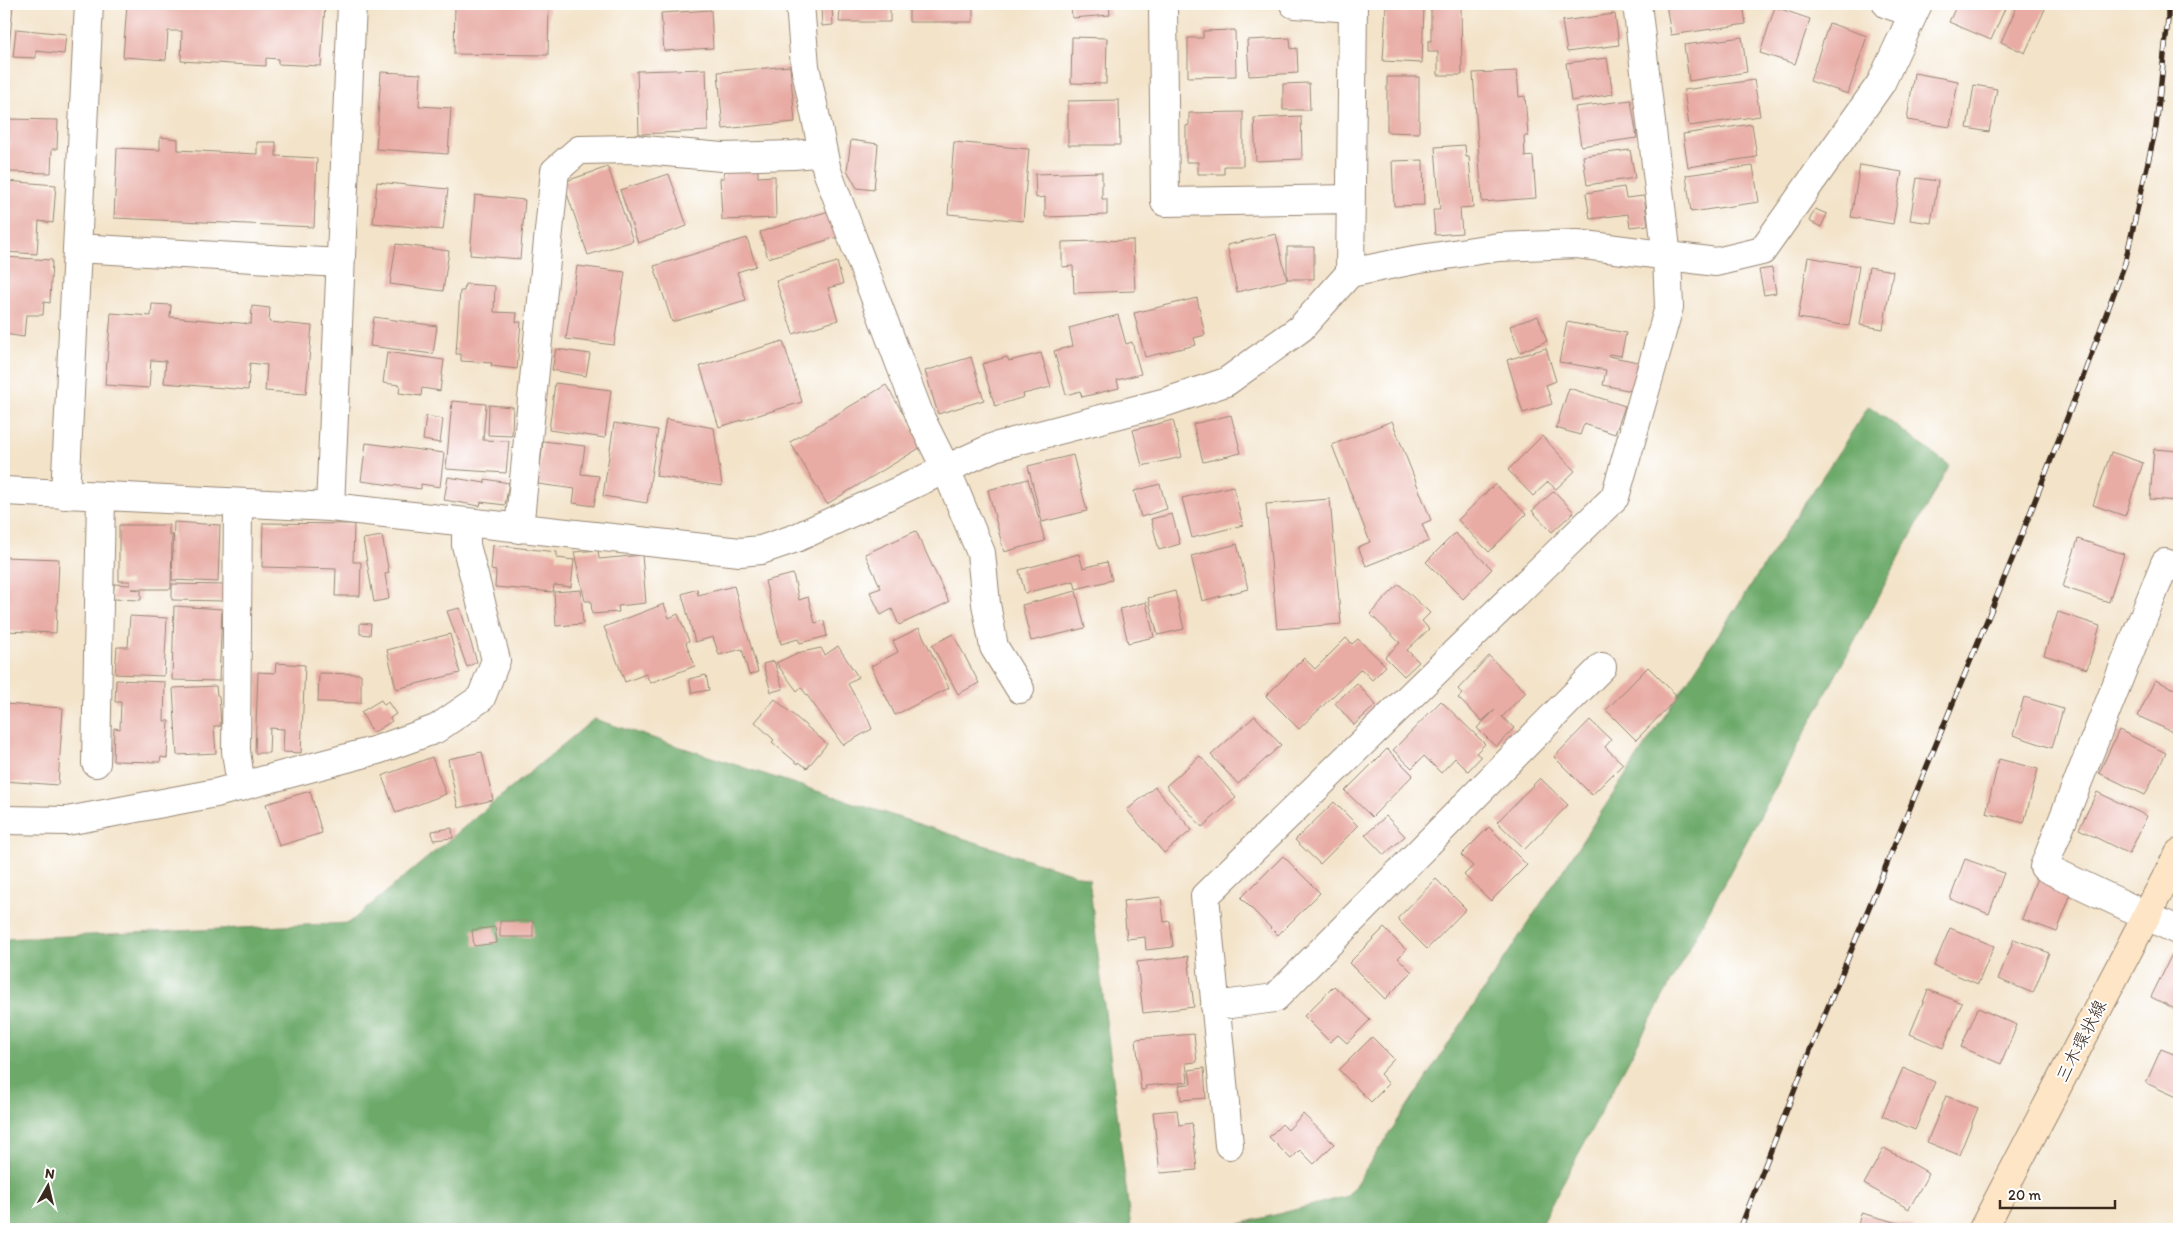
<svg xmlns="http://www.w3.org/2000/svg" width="2183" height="1233" viewBox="0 0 2183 1233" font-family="Itim,'Klee One',sans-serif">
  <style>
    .forest { fill: #6daa6a; stroke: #546a44 }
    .building { fill: #e8aca4 }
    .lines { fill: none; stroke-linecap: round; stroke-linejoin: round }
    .minor-casing { stroke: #978674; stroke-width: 30 }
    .secondary-casing { stroke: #978674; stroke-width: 30 }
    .minor { stroke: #fff; stroke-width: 28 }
    .secondary { stroke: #fde5c5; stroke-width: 28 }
    .rail-casing { stroke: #3b2a1e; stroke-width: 5.5 }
    .rail { stroke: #fff; stroke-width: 4; stroke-dasharray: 11; stroke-linecap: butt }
    .labels { text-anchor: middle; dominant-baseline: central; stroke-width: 4; stroke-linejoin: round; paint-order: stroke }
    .street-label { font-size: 18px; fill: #3b2a1e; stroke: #fff }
  </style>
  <rect width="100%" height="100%" fill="#fff"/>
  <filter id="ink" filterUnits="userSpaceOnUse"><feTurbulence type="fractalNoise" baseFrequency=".02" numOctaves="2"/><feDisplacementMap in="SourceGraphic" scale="10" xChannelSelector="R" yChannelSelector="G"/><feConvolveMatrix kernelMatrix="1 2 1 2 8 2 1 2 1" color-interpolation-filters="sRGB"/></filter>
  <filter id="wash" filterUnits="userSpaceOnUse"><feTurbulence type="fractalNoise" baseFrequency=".0096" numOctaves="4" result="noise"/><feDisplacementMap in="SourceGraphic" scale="20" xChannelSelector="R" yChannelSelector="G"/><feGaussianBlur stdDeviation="1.12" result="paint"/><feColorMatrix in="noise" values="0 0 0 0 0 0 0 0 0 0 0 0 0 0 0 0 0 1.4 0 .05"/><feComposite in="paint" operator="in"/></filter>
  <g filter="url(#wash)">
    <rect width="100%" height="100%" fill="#f3e3c9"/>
    <!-- forest -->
    <path class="forest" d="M1869,406l80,59 -411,764h-318l128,-33z
      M594,719l495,160 42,350h-1127v-290l345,-16z"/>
    <g id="blocks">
      <!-- building -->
      <path class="building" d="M127,4h198l-4,62 -43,-2v-5l-12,-1v8l-85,-5 1,-30h-14l-2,29 -43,-3z
        M455,4h94l-1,51 -94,-1z
        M836,4h54v18h-51l1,-14h-4z
        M903,4h70v18h-64v-14h-6z
        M1071,4h38l1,11 -38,3z
        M1431,4h30l1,71h-24v-23h-10v-11h3z
        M1666,4h77l3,20 -75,11z
        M1957,4h50l-16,36 -42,-18z
        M2018,4h16l11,5 -20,44 -24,-11z
        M4,5l9,1 -4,42h-5z
        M1386,5l38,2 -2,56 -39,-2z
        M832,6l1,19 -11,1 -1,-19z
        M1775,7l35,12 -15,45 -35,-11z
        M711,10l2,38 -49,3 -3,-38z
        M1615,14l4,31 -52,7 -5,-31z
        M1829,23l38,13 -19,58 -38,-13z
        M16,29l50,5 -2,20 -28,-3v7l-23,-1z
        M1235,30l1,46 -48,1v-39h15v-7z
        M1072,37l35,1 -1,46 -35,-1z
        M1742,37l5,35 -58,9 -5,-36z
        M1290,38l1,11 6,-1 1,25 -49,3 -2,-36z
        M1607,58l6,36 -42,7 -5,-38z
        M790,66l5,56 -72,7 -5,-57z
        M706,69l2,62 -69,3 -2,-63z
        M1517,71l2,26 6,-1 3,40h-4l1,21 8,-1 3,42 -54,4 -9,-129z
        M381,72l40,2 -2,32 32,2 -3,46 -72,-5z
        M1914,73l44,8 -8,46 -43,-7z
        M1387,77h32v56l-32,-1z
        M1754,80l6,36 -71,10 -5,-36z
        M1309,83l1,27h-27v-26z
        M1974,85l23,4 -8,43 -22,-4z
        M1119,100l1,45h-52v-44z
        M1631,100l6,38 -56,8 -6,-39z
        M1243,112v54h-19v8h-26v-12h-12v-36l3,-1v-12z
        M1301,116l1,43 -46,2 -2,-43z
        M9,119l49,1 -1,29h-5l-1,24 -43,-1z
        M1752,124l5,33 -69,10 -5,-33z
        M160,137l18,2v11l79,4v-12h19v14l41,2 -3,69 -200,-9 3,-70 43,2z
        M851,140l27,4 -4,46 -17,-2 -10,-18z
        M954,142l75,7 -6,72 -75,-7z
        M1465,145l1,12h3l4,50 -13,1 2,25 -27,2 -2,-25h7l-5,-63z
        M1630,150l5,28 -48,7 -4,-29z
        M1423,160l1,45 -30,1 -2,-45z
        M758,162v15l17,-1 1,42 -54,2 -2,-42h4l-1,-15z
        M1860,165l42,7 -9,52 -42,-7z
        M1753,166l6,36 -68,10 -5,-37z
        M608,167l25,74 -45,14 -25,-73z
        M1102,172v27h5v16l-62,2v-20l-9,1 -1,-24z
        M669,174l18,52 -49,17 -18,-53z
        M1917,178l21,3 -7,42 -21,-3z
        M6,181l50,4 -3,38 -14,-2 -2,33 -33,-2z
        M377,182l71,7 -5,41 -70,-7z
        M1624,187l2,11 18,-2 4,29 -18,2 -2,-13 -38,5 -4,-26z
        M475,195l50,5 -5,59 -50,-4z
        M1815,209l12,5 -6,13 -12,-6z
        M829,211l8,26 -69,21 -8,-26z
        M1276,234l11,46 -50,12 -10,-47z
        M747,238l9,28 -19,6 9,28 -74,22 -18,-56z
        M1133,240l2,51 -61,2 -1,-27 -11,1v-25z
        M396,244l53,7 -6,40 -53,-7z
        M1287,247h27v32h-27z
        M4,257l48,3 -2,43 -6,-1 -1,13h-17l-2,22 -20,-3z
        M1808,257l51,9 -10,60 -51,-8z
        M837,262l6,22 -15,4 10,32 -45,14 -17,-53z
        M577,266l48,6 -11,73 -48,-6z
        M1869,267l24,4 -10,58 -23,-4z
        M1772,268l4,25 -12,2 -5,-25z
        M465,284l30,2 -1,26 23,1 -1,9h5l-4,47 -26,-3 1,-3 -31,-2v-7h-5l4,-63h4z
        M1197,298l8,37 -11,3 2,7 -51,12 -11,-44z
        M152,304l19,1 -1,12 81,7 1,-18 18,2 -1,14 43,4 -6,68 -41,-3 2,-26 -17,-2 -2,27 -84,-7 2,-22 -15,-1 -2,28 -44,-3 6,-72 40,3z
        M1118,315l8,29 6,-2 9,32 -24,6 2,8 -37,9 -2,-6 -14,4 -12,-44 19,-5 -4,-18z
        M1538,316l9,25 -27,11 -10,-26z
        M374,317l63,9 -4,28 -63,-8z
        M1567,322l59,11 -5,23 -12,-2 -1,2 30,6 -6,29 -29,-6 3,-15 -47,-8z
        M783,341l19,61 -83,25 -19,-61z
        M1546,348l10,33 -10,4 6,19 -29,9 -16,-53z
        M556,349l34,5 -4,22 -34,-6z
        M387,352l57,8 -4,31 -18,-3 -1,8 -22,-3 1,-8 -17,-2z
        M1041,353l10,34 -28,7 1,3 -29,9 -13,-42 25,-7 2,4z
        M971,357l13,43 -46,14 -13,-43z
        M555,383l56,7 -6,48 -56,-8z
        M886,385l37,61 -96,58 -37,-62z
        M1569,388l56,18 -10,28 -31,-10 -4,11 -24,-7z
        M452,401l34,3 -3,36 26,1 -3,32 -60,-4z
        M489,405l24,2 -1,29 -24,-1z
        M1231,415l10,38 -38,9 -10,-38z
        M426,416l17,3 -3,24 -17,-3z
        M666,419l48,9 8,58 -66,-10z
        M1173,420l9,37 -40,9 -9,-36z
        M1392,421l39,99 -9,4 7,17 -63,25 -8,-19 12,-5 -38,-97z
        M614,423l44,7 -11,73 -44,-7z
        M1542,436l33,35 -19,18 -8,-7 -15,14 -25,-26z
        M543,441l42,5 -4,28 18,2 -5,30 -21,-3 2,-14 -37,-5z
        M366,443l78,10 -4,34 -19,-3v5l-60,-8z
        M2154,449l25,2v50l-29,-2z
        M2111,452l32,11 -18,53 -32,-11z
        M1073,455l14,56 -45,11 -14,-56z
        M448,477l37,6v-4l24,4 -4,22 -24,-3 -1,4 -36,-6z
        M1028,479l17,62 -41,11 -16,-62z
        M1160,484l7,25 -26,8 -7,-26z
        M1495,484l31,30 -37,38 -31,-32z
        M1233,486l10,39 -51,13 -10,-40z
        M1554,491l20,21 -22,20 -20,-21z
        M1330,499l11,125 -64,5 -11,-125z
        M1172,514l8,30 -21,6 -8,-31z
        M174,522l46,3 -2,57 -46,-2z
        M263,523l91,1 -1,38h8l-1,34h-25l1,-27 -74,-2z
        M119,525h50v10h3l-1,54h-40l10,1v10l-28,-1 1,-15 16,1v-4h-11z
        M916,531l33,71 -50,23 -7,-16 -11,6 -11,-23 11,-4 -16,-34z
        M1455,533l37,36 -29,30 -37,-37z
        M382,536l7,37 -4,1 4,25 -15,3 -11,-63z
        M2078,539l46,15 -15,48 -46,-15z
        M1237,544l11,45 -46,12 -11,-45z
        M493,545l64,7v6l17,2 -3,27 -17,-2 -1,7 -58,-5 1,-16 -5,-1z
        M598,550l1,9 43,-4 4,48 -28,3 1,6 -27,2 -1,-13h-6l-11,-49z
        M1079,554l4,14 24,-6 5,18 -36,9 -2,-8 -49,12 -6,-23z
        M4,557l55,2 -3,74 -52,-2z
        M793,574l6,26 9,-3 7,26 9,-2 3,15 -27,7 -2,-4 -17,5 -16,-63z
        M172,584l54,1v16l-54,-1z
        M1399,584l31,29 -8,8 7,8 -22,21 12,12 -15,14 -19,-19 15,-14 -30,-29z
        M734,586l24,86 -9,3 -7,-26 -23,6 -6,-18 -18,5 -13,-48 15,-5 1,6z
        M581,590l2,34 -27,2 -2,-34z
        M1076,591l9,37 -54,13 -9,-36z
        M1175,591l9,38 -26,6 -10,-37z
        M1146,602l8,35 -26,6 -8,-34z
        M664,604l5,14 9,-4 11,27 -3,2 9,23 -45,17 -4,-9 -21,8 -21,-55z
        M174,606l48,3 -3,72 -47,-1z
        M460,608l17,54 -10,5 -20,-56z
        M2058,612l42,14 -13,43 -43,-14z
        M130,616l37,2 -3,58 -49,-2 2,-27h11z
        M360,623l11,1 -1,11 -10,-1z
        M919,628l30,60 -54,27 -24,-49 27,-14 -5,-11z
        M450,634l10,39 -64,16 -9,-39z
        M953,634l26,49 -21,11 -26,-49z
        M1346,638l6,6 6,-5 28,27 -14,14 -11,-11 -62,60 -33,-33 38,-38 11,11z
        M838,646l20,31 -10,7 20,35 4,10 -29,16 -42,-58 -4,4 -21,-28 21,-10 24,-5 4,7z
        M1489,656l37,36 -24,25 12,11 -18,19 -19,-19 18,-18 -13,11 -24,-23 4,-4 -4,-5z
        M774,661l9,28 -12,3 -8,-28z
        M276,663l29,2 -4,88 -18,-1 1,-23 -14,-1 -1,25h-14l3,-81 17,1z
        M1648,667l30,30 -42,43 -30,-30z
        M319,673l42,1v29l-43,-1z
        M706,675l3,15 -17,3 -3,-14z
        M116,680l49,2 -1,39h5l-2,37 -6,-1 -1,5 -47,-1 1,-33 6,1 1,-27h-6z
        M2155,680l24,11v44l-41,-19z
        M1357,683l19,22 -22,20 -19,-22z
        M216,686l1,9 2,1 2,30h-7l2,27 -39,2 -4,-67z
        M2024,697l39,12 -11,39 -39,-13z
        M775,699l52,45 -20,24 -8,-6 -1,2 -26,-22 2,-2 -19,-18z
        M381,700l3,5 4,-3 8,12 -6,4 2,3 -19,12 -12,-21z
        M1441,701l44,43 -9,9 5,4 -13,14 -13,-13 -14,15 -17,-17 -12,12 -19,-18z
        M4,704l59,4 -5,77 -54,-4z
        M1255,716l26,29 -43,39 -27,-29z
        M1590,720l21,20 -6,7 18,17 -31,31 -38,-38z
        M2119,730l47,23 -21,42 -46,-22z
        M1387,749l26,26 -41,42 -27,-26z
        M482,752l11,48 -35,8 -10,-49z
        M1200,756l36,42 -34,29 -36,-41z
        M432,757l14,37 -50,19 -14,-37z
        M1999,759l39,10 -14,54 -38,-10z
        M1540,778l28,27 -43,44 -28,-27z
        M1155,787l37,43 -28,23 -37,-43z
        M310,791l12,42 -43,13 -13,-42z
        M2097,792l50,24 -18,38 -50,-25z
        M1334,802l24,24 -38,38 -25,-24z
        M1386,816l19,20 -21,19 -19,-20z
        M1489,827l38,38 -36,36 -27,-26 9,-9 -12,-11z
        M452,828l1,10 -20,2 -1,-9z
        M1283,856l37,37 -42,42 -37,-37z
        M1965,859l39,14 -15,41 -39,-15z
        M2038,875l35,13 -16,44 -35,-13z
        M1436,879l30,30 -39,40 -30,-30z
        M1161,897l3,25 6,-1 3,26 -27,3 -1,-13 -18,2 -4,-38z
        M500,921h33v16h-33z
        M495,927l2,16 -23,3 -2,-16z
        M1384,928l22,22 -8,8 14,14 -27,27 -36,-36z
        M1950,928l44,18 -16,38 -44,-18z
        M2014,939l35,14 -16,40 -35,-14z
        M2173,952l6,3v56l-28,-14z
        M1188,956l6,51 -51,6 -6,-51z
        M1334,986l36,34 -23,23 -9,-8 -8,7 -26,-26z
        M1928,990l34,13 -19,45 -33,-14z
        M1978,1008l39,17 -16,39 -40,-17z
        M1194,1034l3,28 -11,1 2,19 -43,4 1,4h-5l-5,-51z
        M1372,1037l22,22 -14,15 9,10 -18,18 -32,-32z
        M2161,1049l18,7v42l-33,-15z
        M1204,1068l2,30 -25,2 -2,-15 12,-1 -2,-14z
        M1903,1068l32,14 -20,48 -33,-14z
        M1946,1096l32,12 -19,47 -32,-13z
        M1177,1110l2,15 13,-2 5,47 -37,3 -7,-61z
        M1303,1114l31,30 -20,20 -14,-14 -9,9 -22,-22 13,-13 6,6z
        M1884,1148l45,25 -20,36 -45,-25z
        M1861,1213l53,14 -1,2h-56z"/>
    </g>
  </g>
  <g filter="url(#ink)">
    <use href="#blocks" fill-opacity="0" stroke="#978674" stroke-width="1"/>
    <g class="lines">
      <!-- minor casing -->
      <g class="minor-casing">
        <path id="minor" d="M800,4l5,62 22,105 94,248 25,50 35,84 5,51 8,43 26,42
          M1163,4l2,198 185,-3
          M1294,4l59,4
          M1887,4l26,9
          M77,248l263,15
          M1350,273l64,-13 85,-13 78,-3 139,18 46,-11 119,-168 37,-79
          M4,491l326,16 410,45 21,-2 35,-12 198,-91 172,-45 60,-20 75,-54 49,-55 3,-269
          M65,495l24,-491
          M238,503l-2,248 5,36
          M330,507l22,-503
          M519,529l36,-358 24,-21 54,-1 89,8 72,-2 29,-3
          M2179,568l-14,-5 -121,304 135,64
          M96,763l5,-266
          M4,820l63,1 149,-28 161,-43 59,-21 45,-31 15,-38 -30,-115v-22
          M1215,1006l60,-8 327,-331
          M1229,1145l-24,-249 410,-399 54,-190 -2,-50 -30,-253"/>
      </g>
      <!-- secondary casing -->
      <g class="secondary-casing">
        <path id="secondary" d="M1983,1229l196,-376"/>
      </g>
      <!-- minor -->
      <use href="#minor" class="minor"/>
      <!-- secondary -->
      <use href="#secondary" class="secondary"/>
      <!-- rail casing -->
      <g class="rail-casing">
        <path id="rail" d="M1740,1229l69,-176 204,-496 67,-172 45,-122 31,-136 12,-108v-15"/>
      </g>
      <!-- rail -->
      <use href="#rail" class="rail"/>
    </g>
  </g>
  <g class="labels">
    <!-- street labels -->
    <g class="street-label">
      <text transform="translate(2081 1041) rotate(-63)">三木環状線</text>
    </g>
  </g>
  <!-- margin -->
  <rect width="2183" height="1233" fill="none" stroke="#fff" stroke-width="20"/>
  <!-- north arrow -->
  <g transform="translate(48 1186) rotate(8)" stroke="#ffffff" stroke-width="4" paint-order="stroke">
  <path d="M0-4L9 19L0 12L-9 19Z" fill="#3b2a1e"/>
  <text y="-8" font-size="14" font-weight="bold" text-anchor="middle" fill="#3b2a1e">N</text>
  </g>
  <!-- scale -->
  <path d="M2000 1200v8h115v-8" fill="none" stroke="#3b2a1e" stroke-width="2.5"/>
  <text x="2008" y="1200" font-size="15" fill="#3b2a1e" stroke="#ffffff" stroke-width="4" paint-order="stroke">20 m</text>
</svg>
